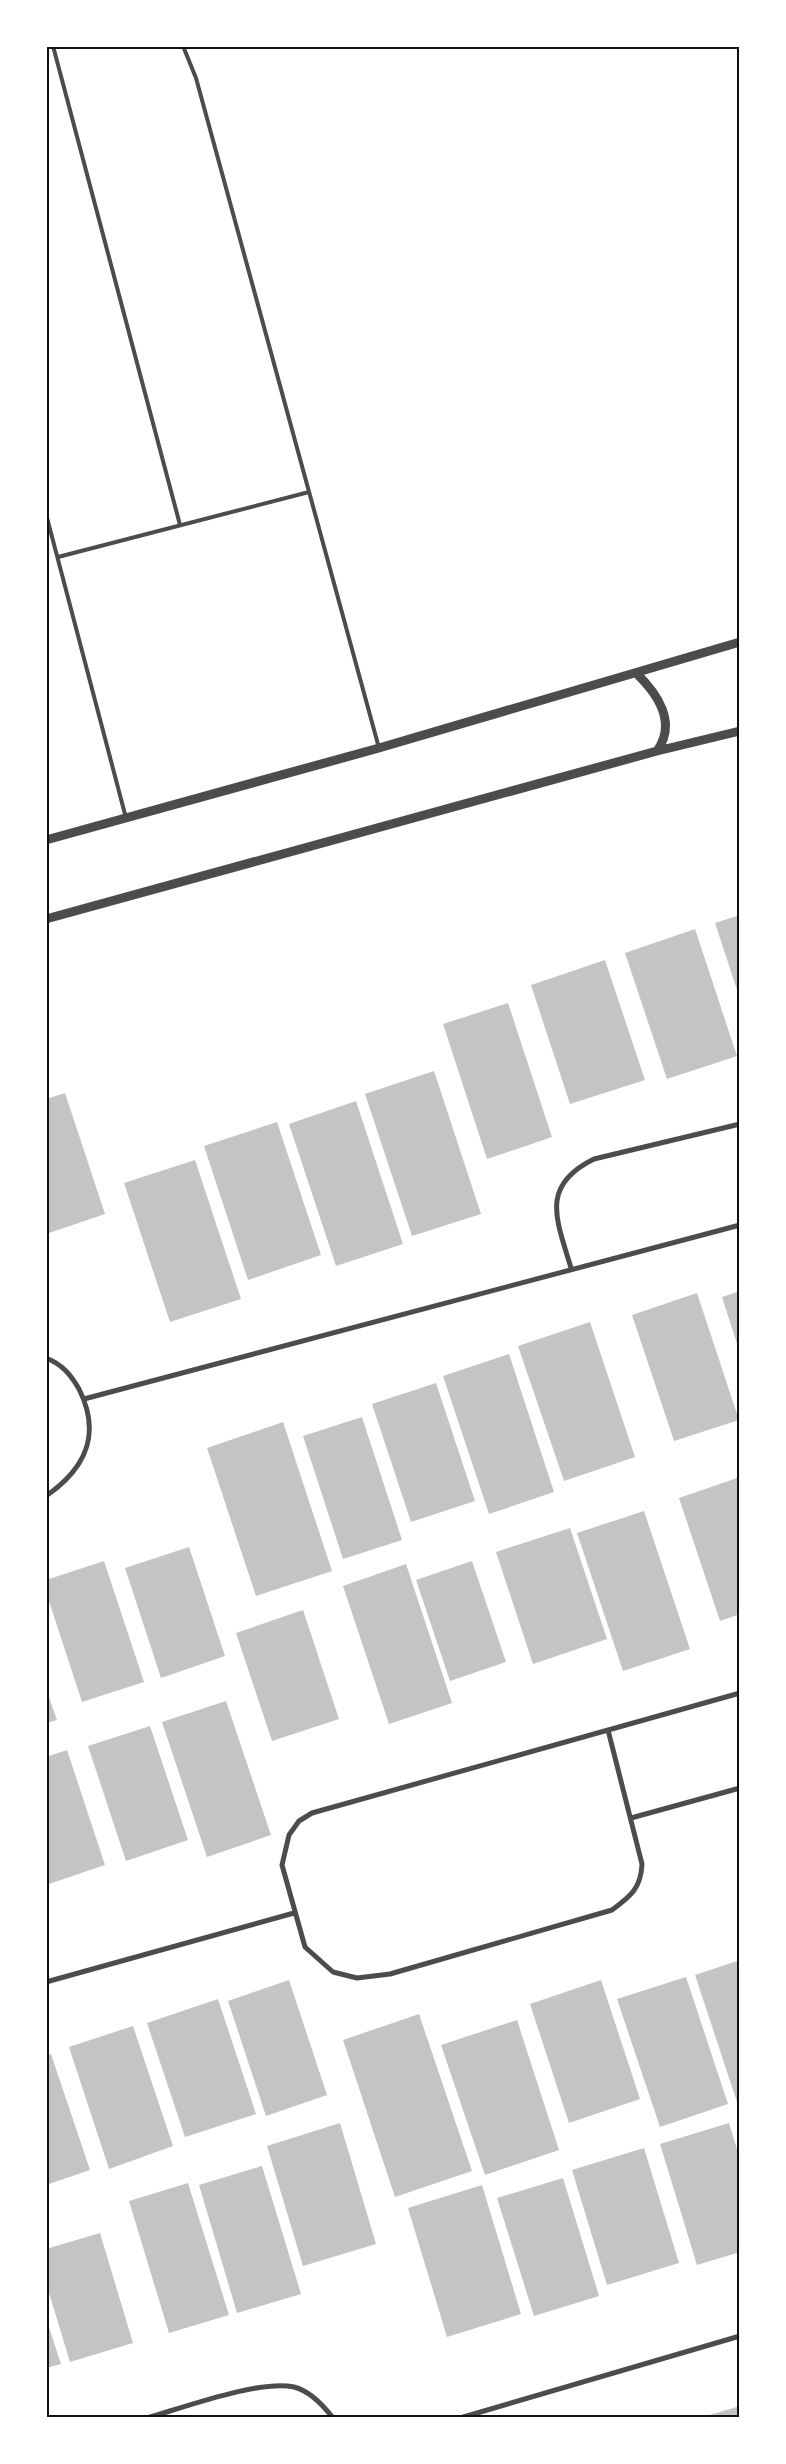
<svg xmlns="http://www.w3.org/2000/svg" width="786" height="2464" viewBox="0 0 786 2464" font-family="'Libre Baskerville',serif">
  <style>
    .building { fill: #c4c4c4 }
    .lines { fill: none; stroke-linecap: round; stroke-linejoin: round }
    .service { stroke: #4c4c4c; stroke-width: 4 }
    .minor { stroke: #4c4c4c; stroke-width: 5 }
    .tertiary { stroke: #4c4c4c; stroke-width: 9 }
    .neatline { fill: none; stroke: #111; stroke-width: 2 }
  </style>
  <rect width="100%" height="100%" fill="#fff"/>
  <!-- building -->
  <path class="building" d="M740,915v81h-1l-24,-73z
    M695,929l42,127 -70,23 -42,-126z
    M605,960l40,120 -75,24 -39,-119z
    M508,1003l44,134 -65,22 -44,-135z
    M434,1071l47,143 -69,22 -47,-142z
    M65,1093l40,121 -59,20v-135z
    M356,1101l47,143 -67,22 -47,-142z
    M277,1122l44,133 -73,25 -44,-134z
    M195,1160l46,139 -71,23 -46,-139z
    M740,1291v59h-1l-17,-53z
    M697,1293l42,127 -65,21 -42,-126z
    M590,1322l45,135 -71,24 -46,-135z
    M509,1354l45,138 -65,22 -46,-138z
    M436,1383l39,118 -64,21 -39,-118z
    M362,1417l40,123 -59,19 -40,-123z
    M283,1422l49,149 -76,25 -49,-148z
    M740,1477v137l-20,7 -41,-123z
    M644,1511l46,138 -67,22 -46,-138z
    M570,1528l37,111 -74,25 -37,-112z
    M189,1547l36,109 -64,22 -36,-110z
    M104,1561l40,121 -62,20 -36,-110v-12z
    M472,1561l34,101 -56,19 -34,-101z
    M406,1564l46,139 -63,21 -46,-138z
    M303,1610l36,109 -67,22 -36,-108z
    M46,1689l11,31 -11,3z
    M226,1701l45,134 -64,22 -45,-135z
    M150,1726l38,114 -62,21 -38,-115z
    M67,1750l38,115 -59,20v-128z
    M740,1960v148h-1l-44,-133z
    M686,1977l42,127 -68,23 -43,-128z
    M289,1980l38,115 -61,21 -38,-115z
    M601,1980l39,119 -71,24 -39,-119z
    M218,1999l38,115 -71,23 -38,-114z
    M419,2014l53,157 -77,26 -52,-157z
    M517,2020l42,130 -74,25 -44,-130z
    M133,2026l40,120 -64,23 -40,-122z
    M51,2054l39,116 -44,15v-129z
    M340,2123l36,121 -73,22 -36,-120z
    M729,2123l11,36v93l-43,13 -37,-121z
    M644,2148l35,115 -72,22 -35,-115z
    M262,2166l39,128 -64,19 -38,-128z
    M563,2178l36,118 -65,20 -37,-118z
    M188,2183l41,132 -60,18 -40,-132z
    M482,2185l39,129 -74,23 -39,-129z
    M100,2233l33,110 -63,19 -24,-79v-34z
    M46,2318l15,46 -15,4z
    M740,2406v12h-37v-1z"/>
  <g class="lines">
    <!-- service -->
    <path class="service" d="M53,46l127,479
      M183,46l13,32 183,670
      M46,514l80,304
      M58,557l251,-65"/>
    <!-- minor -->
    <path class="minor" d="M571,1268c-14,-48 -32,-82 23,-109l146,-35
      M46,1358c16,6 25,17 33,31 23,46 6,80 -33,107
      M84,1399l656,-174
      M608,1730l34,134c-1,24 -11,32 -30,46l-222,64 -33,4 -24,-6 -28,-25 -23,-82 7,-30 10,-14 13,-8 428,-120
      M631,1818l109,-30
      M46,1982l248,-69
      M147,2418c35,-10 114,-39 147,-31 16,4 29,18 39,31
      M460,2418l280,-82"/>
    <!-- tertiary -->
    <path class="tertiary" d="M636,673c22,21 41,50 21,78
      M46,840l333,-92 361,-106
      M46,919l611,-168 83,-20"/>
  </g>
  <!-- border -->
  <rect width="786" height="2464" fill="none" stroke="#ffffff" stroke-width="95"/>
  <rect x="48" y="48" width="690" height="2368" class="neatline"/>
</svg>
